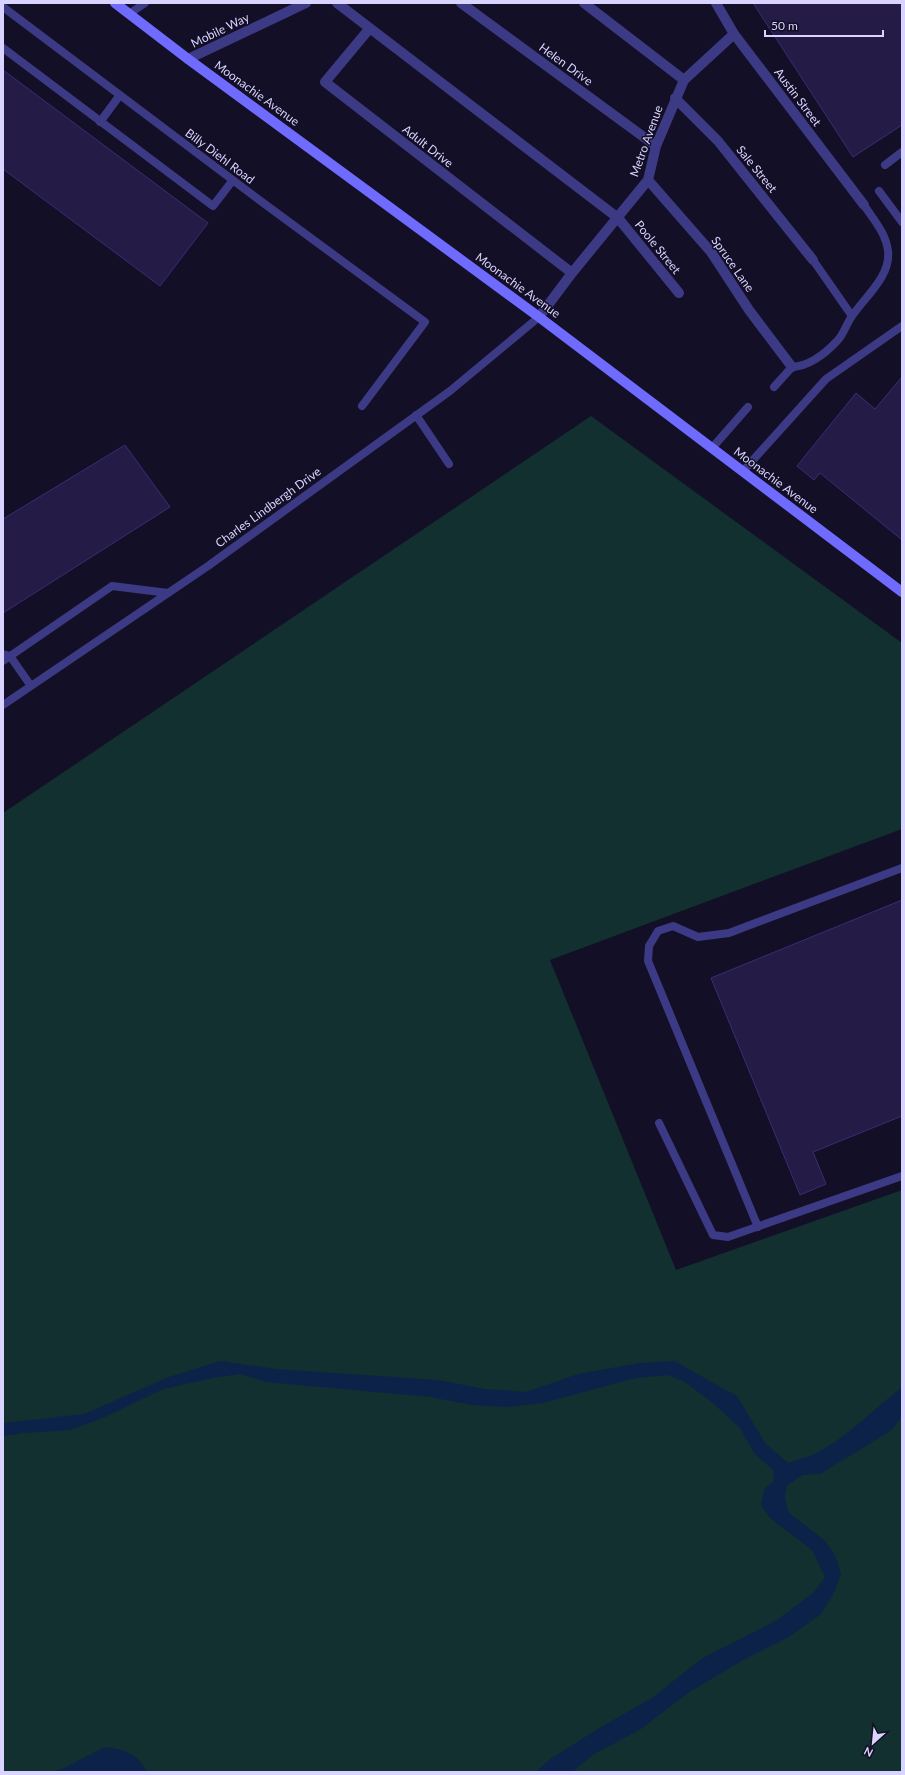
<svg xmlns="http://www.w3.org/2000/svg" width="905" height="1775" viewBox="0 0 905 1775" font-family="Lato,sans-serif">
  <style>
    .green { fill: #12302f }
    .water { fill: #0c2248 }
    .building { fill: #241b47; stroke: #3b2d73 }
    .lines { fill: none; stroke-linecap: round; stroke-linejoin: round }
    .lane { stroke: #3d3a85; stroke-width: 8 }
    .street { stroke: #3d3a85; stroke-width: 10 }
    .secondary { stroke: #6f6bff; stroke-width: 10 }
    .labels { text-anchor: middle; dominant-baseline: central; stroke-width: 3; stroke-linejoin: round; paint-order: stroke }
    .street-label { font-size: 12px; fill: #d9d4ff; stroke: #130f26 }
  </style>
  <rect width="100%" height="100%" fill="#130f26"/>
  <!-- green -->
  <path class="green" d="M591,416l311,227v186l-352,131 126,310 226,-80v582h-899v-959z"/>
  <!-- water -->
  <path class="water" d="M220,1361l56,8 162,11 47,9 41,3 52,-18 62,-11 34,-2 63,35 28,47 23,20c8,-3 16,-5 24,-8 34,-15 60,-46 90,-67v28l-10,14 -72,44 -17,1 -16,10 -2,12 3,15 36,28 11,15 6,19 -8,21 -12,19 -32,23 -46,23 -55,33 -47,36 -47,25 -22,18h-36l13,-12 52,-33 51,-29 49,-39 76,-39 37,-28 11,-15 -13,-27 -42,-32 -9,-13 3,-16 10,-8 -1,-11 -19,-17 -14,-25 -26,-24 -29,-22 -18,-7 -31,3 -93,25 -36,4 -35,-2 -42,-8 -164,-15 -26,-8 -22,3 -55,12 -58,28 -35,13 -46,3 -21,3v-13l81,-9 85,-37z
    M105,1747c19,3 32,5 42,25h-95l12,-4z"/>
  <!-- building -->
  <path class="building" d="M753,3h149v122l-49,32z
    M3,70l205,153 -48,63 -157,-117z
    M902,377v163l-82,-67 -6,7 -17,-14 59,-73 19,16z
    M125,445l45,62 -167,106v-94z
    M902,900v216l-89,36 13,32 -26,11 -89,-217z"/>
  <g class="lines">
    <!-- lane -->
    <path class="lane" d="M3,7l259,195 163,120 -63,84
      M129,14l16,-11
      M3,48l210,158 20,-26
      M100,122l20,-27
      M885,165l17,-13
      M879,191l23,31
      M813,260l39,56
      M774,387l18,-20c19,-1 34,-14 46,-27 6,-7 9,-17 14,-24 13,-19 39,-40 36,-65 -2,-18 -15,-32 -24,-46
      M416,415l33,49
      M712,448l36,-41
      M743,471l83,-92 76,-53
      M3,654l7,2 21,30
      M3,661l109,-75 56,7
      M3,705l205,-139 242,-175 89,-74
      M659,1123l54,112 15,2 174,-61
      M758,1227l-110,-266 1,-15 9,-15 15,-5 25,11 31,-4 173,-65"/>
    <!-- street -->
    <path class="street" d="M337,3l281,215 61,75
      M461,3l195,143
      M584,3l100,77
      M716,3l18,31 130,171
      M370,28l-45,54 247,191
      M188,59l118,-56
      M675,98l43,43 95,119
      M648,180l63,72 38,58 43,57
      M539,317l33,-44 76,-93 8,-34 28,-66 50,-46"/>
    <!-- secondary -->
    <path class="secondary" d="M115,3l73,56 351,258 363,275"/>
  </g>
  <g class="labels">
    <!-- street labels -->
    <g class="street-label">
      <text transform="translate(220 30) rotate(-26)">Mobile Way</text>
      <text transform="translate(566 64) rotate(36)">Helen Drive</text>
      <text transform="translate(257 93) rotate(36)">Moonachie Avenue</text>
      <text transform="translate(798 97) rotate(53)">Austin Street</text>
      <text transform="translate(646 141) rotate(-70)">Metro Avenue</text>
      <text transform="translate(428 146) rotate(38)">Adult Drive</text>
      <text transform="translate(220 156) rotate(37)">Billy Diehl Road</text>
      <text transform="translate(757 169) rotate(51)">Sale Street</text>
      <text transform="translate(658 247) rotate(51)">Poole Street</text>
      <text transform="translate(733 264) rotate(55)">Spruce Lane</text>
      <text transform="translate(518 285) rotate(36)">Moonachie Avenue</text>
      <text transform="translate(776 480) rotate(37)">Moonachie Avenue</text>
      <text transform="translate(268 507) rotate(-36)">Charles Lindbergh Drive</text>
    </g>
  </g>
  <!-- border -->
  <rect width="905" height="1775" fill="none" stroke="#d9d4ff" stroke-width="8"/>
  <!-- north arrow -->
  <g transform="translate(873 1743) rotate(207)" stroke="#130f26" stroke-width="3" paint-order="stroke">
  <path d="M0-3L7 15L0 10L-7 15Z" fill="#d9d4ff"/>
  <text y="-6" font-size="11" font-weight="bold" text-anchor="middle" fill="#d9d4ff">N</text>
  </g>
  <!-- scale -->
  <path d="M765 30v6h118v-6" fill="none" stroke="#d9d4ff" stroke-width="2"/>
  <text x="771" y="30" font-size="12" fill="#d9d4ff" stroke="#130f26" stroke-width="3" paint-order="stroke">50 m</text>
</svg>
